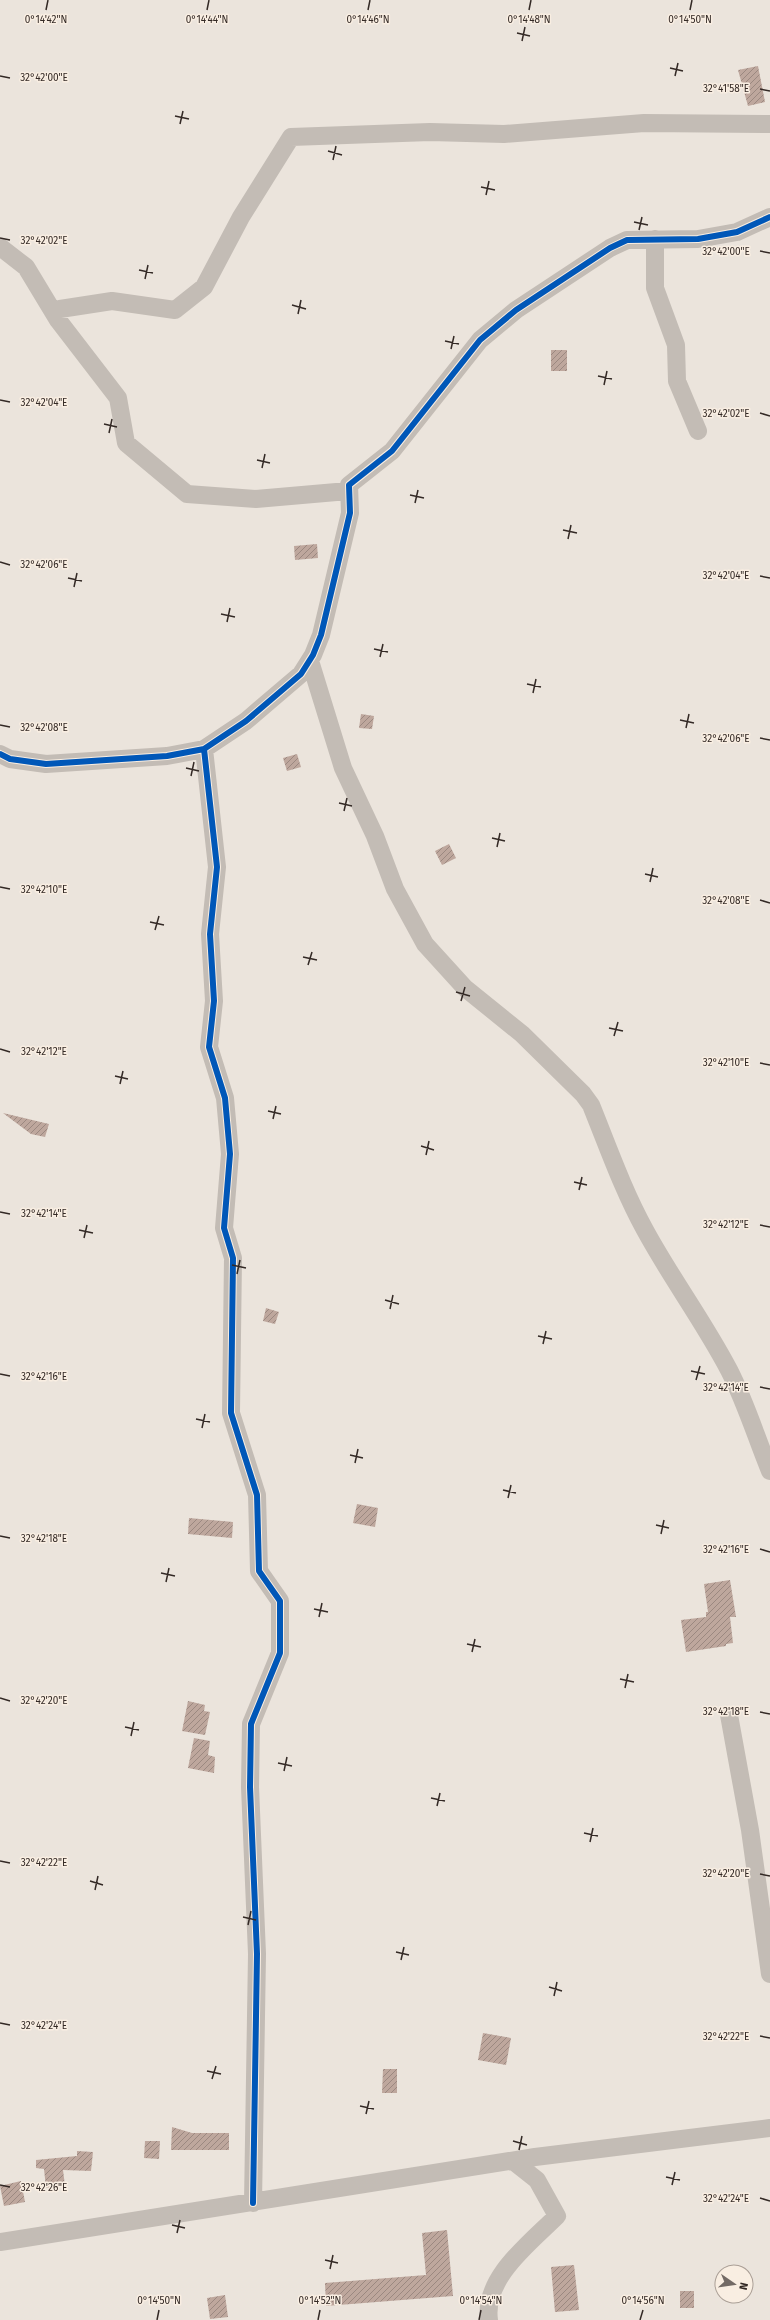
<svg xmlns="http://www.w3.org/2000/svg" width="770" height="2320" viewBox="0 0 770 2320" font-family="'Fira Sans',sans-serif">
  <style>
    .building { fill: url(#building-hatch) }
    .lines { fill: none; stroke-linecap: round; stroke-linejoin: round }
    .minor { stroke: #c3bcb5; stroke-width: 18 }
    .cycleway-casing { stroke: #f9eee2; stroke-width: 8 }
    .cycleway { stroke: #0057b8; stroke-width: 6 }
    .ticks { fill: none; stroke: #332925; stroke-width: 1.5 }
    .ticks-label { font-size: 10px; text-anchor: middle; fill: #332925; stroke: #f9eee2; stroke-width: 3; stroke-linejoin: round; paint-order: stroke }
  </style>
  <defs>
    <pattern id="building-hatch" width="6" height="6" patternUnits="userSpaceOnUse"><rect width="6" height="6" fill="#bea79d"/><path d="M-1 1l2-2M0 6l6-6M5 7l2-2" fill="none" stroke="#9b8880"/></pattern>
  </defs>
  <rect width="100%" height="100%" fill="#ebe4dc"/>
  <!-- building -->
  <path class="building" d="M758,66l7,36 -17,4 -10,-36z
    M551,350h16v21h-16z
    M317,544l1,14 -23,2 -1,-14z
    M361,714l13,2 -2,13 -13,-1z
    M297,754l4,13 -14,4 -4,-13z
    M449,844l7,14 -14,7 -7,-14z
    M3,1113l46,11 -4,13 -14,-3z
    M266,1308l13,4 -4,12 -12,-3z
    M357,1504l21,4 -3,19 -22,-4z
    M189,1518l44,4 -1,16 -44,-4z
    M730,1580l6,37h-6l3,26 -7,1v2l-40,6 -5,-32 25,-3v-5h2l-4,-28z
    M188,1701l17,4 -1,6 6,1 -5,23 -23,-4z
    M194,1738l16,3 -2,14 7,2 -1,16 -26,-5z
    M483,2033l28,5 -5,27 -28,-5z
    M383,2069h14v24h-15z
    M172,2127l20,6h37v17h-58z
    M145,2141h15l-1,18 -15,-1z
    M77,2151l16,1 -2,19 -28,-1 2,16 -19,2 -2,-19 -8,-1v-8l41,-4z
    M21,2181l4,21 -21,4 -4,-20z
    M447,2230l6,66 -127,10 -1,-23 101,-8 -4,-42z
    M574,2265l5,45 -24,2 -4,-45z
    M680,2291h14v17h-14z
    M225,2295l3,22 -18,2 -3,-21z"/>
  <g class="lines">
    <!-- minor -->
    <path class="minor" d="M655,239v49l21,57 1,36 21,50
      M0,247l26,20 32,53 60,78 8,45 61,51 69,5 92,-8
      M58,320l2,-11 52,-8 63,9 29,-23 37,-70 50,-80 139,-5 74,2 140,-11 126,1
      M310,661l33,107 32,68 20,53 30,55 40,44 57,46 61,60 8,11c17,42 32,85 54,125 26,48 59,92 84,140 17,33 27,67 41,101
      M204,749l13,118 -7,67 4,67 -5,46 16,51 5,56 -6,74 9,30 -2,155 26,82 2,76 21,30v52l-29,71 -1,63 7,167 -4,249
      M0,754l10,5 36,5 121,-8 37,-7 42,-28 55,-47 12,-19 8,-20 29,-122 -1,-28 43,-34 88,-111 36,-30 94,-62 17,-8 71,-1 39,-7 33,-15
      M729,1715l21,115 20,144
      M0,2242l535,-85 235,-29
      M489,2320c-6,-42 41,-77 68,-104l-20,-36 -24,-19"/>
    <!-- cycleway casing -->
    <g class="cycleway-casing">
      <path id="cycleway" d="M204,749l13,118 -7,67 4,67 -5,46 16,51 5,56 -6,74 9,30 -2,155 26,82 2,76 21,30v52l-29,71 -1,63 7,167 -4,249
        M0,754l10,5 36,5 121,-8 37,-7 42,-28 55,-47 12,-19 8,-20 29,-122 -1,-28 43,-34 88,-111 36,-30 94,-62 17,-8 71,-1 39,-7 33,-15"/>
    </g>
    <!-- cycleway -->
    <use href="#cycleway" class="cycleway"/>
  </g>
  <!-- ticks -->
  <path class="ticks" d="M46,10l2,-10M207,10l2,-10M368,10l2,-10M529,10l2,-10M690,10l2,-10M517,33l13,3M522,41l3,-14M670,68l13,3M0,76l10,2M675,76l3,-13M760,89l10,2M175,116l14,3M180,124l3,-13M328,151l14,4M333,160l3,-14M481,187l14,3M486,195l3,-14M634,222l14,3M639,230l3,-13M0,238l10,2M760,251l10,2M139,270l14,3M145,279l3,-14M292,305l14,4M298,314l3,-14M445,341l14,3M451,349l3,-13M598,376l14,3M604,385l3,-14M0,400l10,2M760,413l10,3M104,424l13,3M109,433l3,-14M257,460l13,3M262,468l3,-14M410,495l14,3M415,503l3,-13M563,530l14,3M568,539l3,-14M0,562l10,3M760,576l10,2M68,578l14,3M74,587l3,-14M221,614l14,3M227,622l3,-14M374,649l14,3M380,657l3,-13M527,684l14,3M533,693l3,-14M680,720l14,3M0,725l10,2M686,728l3,-14M760,738l10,2M186,768l13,3M191,776l3,-14M339,803l13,3M344,811l3,-13M492,838l13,3M497,847l3,-14M645,874l13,3M650,882l3,-14M0,887l10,2M760,900l10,3M150,922l14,3M155,930l4,-14M303,957l14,3M308,965l4,-13M456,992l14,4M461,1001l4,-14M609,1028l14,3M614,1036l4,-14M0,1049l10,3M760,1063l10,2M115,1076l13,3M120,1084l3,-13M268,1111l13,3M273,1119l3,-13M421,1146l13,4M426,1155l3,-14M574,1182l13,3M579,1190l3,-13M0,1212l10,2M760,1225l10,2M79,1230l14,3M84,1238l3,-13M232,1265l14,3M237,1274l3,-14M385,1300l14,4M390,1309l3,-14M538,1336l14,3M543,1344l3,-13M691,1371l14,3M0,1374l10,2M696,1380l4,-14M760,1387l10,2M196,1419l14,3M202,1428l3,-14M350,1455l13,3M355,1463l3,-14M503,1490l13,3M508,1498l3,-13M656,1525l13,3M661,1534l3,-14M0,1536l10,2M760,1549l10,3M161,1573l14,3M166,1582l3,-14M314,1609l14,3M319,1617l3,-14M467,1644l14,3M472,1652l3,-13M620,1679l14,3M625,1688l3,-14M0,1698l10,3M760,1712l10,2M125,1727l14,3M131,1736l3,-14M278,1763l14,3M284,1771l3,-14M431,1798l14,3M437,1806l3,-13M584,1833l14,3M590,1842l3,-14M0,1861l10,2M760,1874l10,2M90,1881l13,4M95,1890l3,-14M243,1917l13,3M248,1925l3,-14M396,1952l13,3M401,1960l3,-13M549,1987l13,4M554,1996l3,-14M0,2023l10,2M760,2036l10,2M207,2071l14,3M212,2079l4,-13M360,2106l14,3M366,2114l3,-13M513,2141l14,4M519,2150l3,-14M666,2177l14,3M0,2185l10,2M672,2185l3,-13M760,2198l10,3M172,2225l13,3M177,2233l3,-13M325,2260l13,3M330,2269l3,-14M157,2320l2,-10M318,2320l2,-10M479,2320l2,-10M640,2320l3,-10"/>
  <g class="ticks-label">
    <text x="46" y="23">0°14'42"N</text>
    <text x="207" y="23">0°14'44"N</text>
    <text x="368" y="23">0°14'46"N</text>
    <text x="529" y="23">0°14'48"N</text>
    <text x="690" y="23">0°14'50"N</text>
    <text x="44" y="81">32°42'00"E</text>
    <text x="726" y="92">32°41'58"E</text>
    <text x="44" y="244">32°42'02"E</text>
    <text x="726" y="255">32°42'00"E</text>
    <text x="44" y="406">32°42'04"E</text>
    <text x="726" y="417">32°42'02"E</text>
    <text x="44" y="568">32°42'06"E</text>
    <text x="726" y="579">32°42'04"E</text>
    <text x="44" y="731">32°42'08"E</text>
    <text x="726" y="742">32°42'06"E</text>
    <text x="44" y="893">32°42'10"E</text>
    <text x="726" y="904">32°42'08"E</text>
    <text x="44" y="1055">32°42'12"E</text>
    <text x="726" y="1066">32°42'10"E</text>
    <text x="44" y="1217">32°42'14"E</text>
    <text x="726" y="1228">32°42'12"E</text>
    <text x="44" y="1380">32°42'16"E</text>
    <text x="726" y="1391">32°42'14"E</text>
    <text x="44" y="1542">32°42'18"E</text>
    <text x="726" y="1553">32°42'16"E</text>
    <text x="44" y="1704">32°42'20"E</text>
    <text x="726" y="1715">32°42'18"E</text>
    <text x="44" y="1866">32°42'22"E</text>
    <text x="726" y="1877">32°42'20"E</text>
    <text x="44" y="2029">32°42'24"E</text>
    <text x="726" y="2040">32°42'22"E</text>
    <text x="44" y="2191">32°42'26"E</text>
    <text x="726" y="2202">32°42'24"E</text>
    <text x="159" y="2304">0°14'50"N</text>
    <text x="320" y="2304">0°14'52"N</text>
    <text x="481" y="2304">0°14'54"N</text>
    <text x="643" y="2304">0°14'56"N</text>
  </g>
  <!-- north arrow -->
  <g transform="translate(734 2284) rotate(103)"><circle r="19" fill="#f9eee2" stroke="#aa9f96"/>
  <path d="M0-3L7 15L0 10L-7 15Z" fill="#736a65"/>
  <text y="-6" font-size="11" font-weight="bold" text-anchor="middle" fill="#332925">N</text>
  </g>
</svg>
